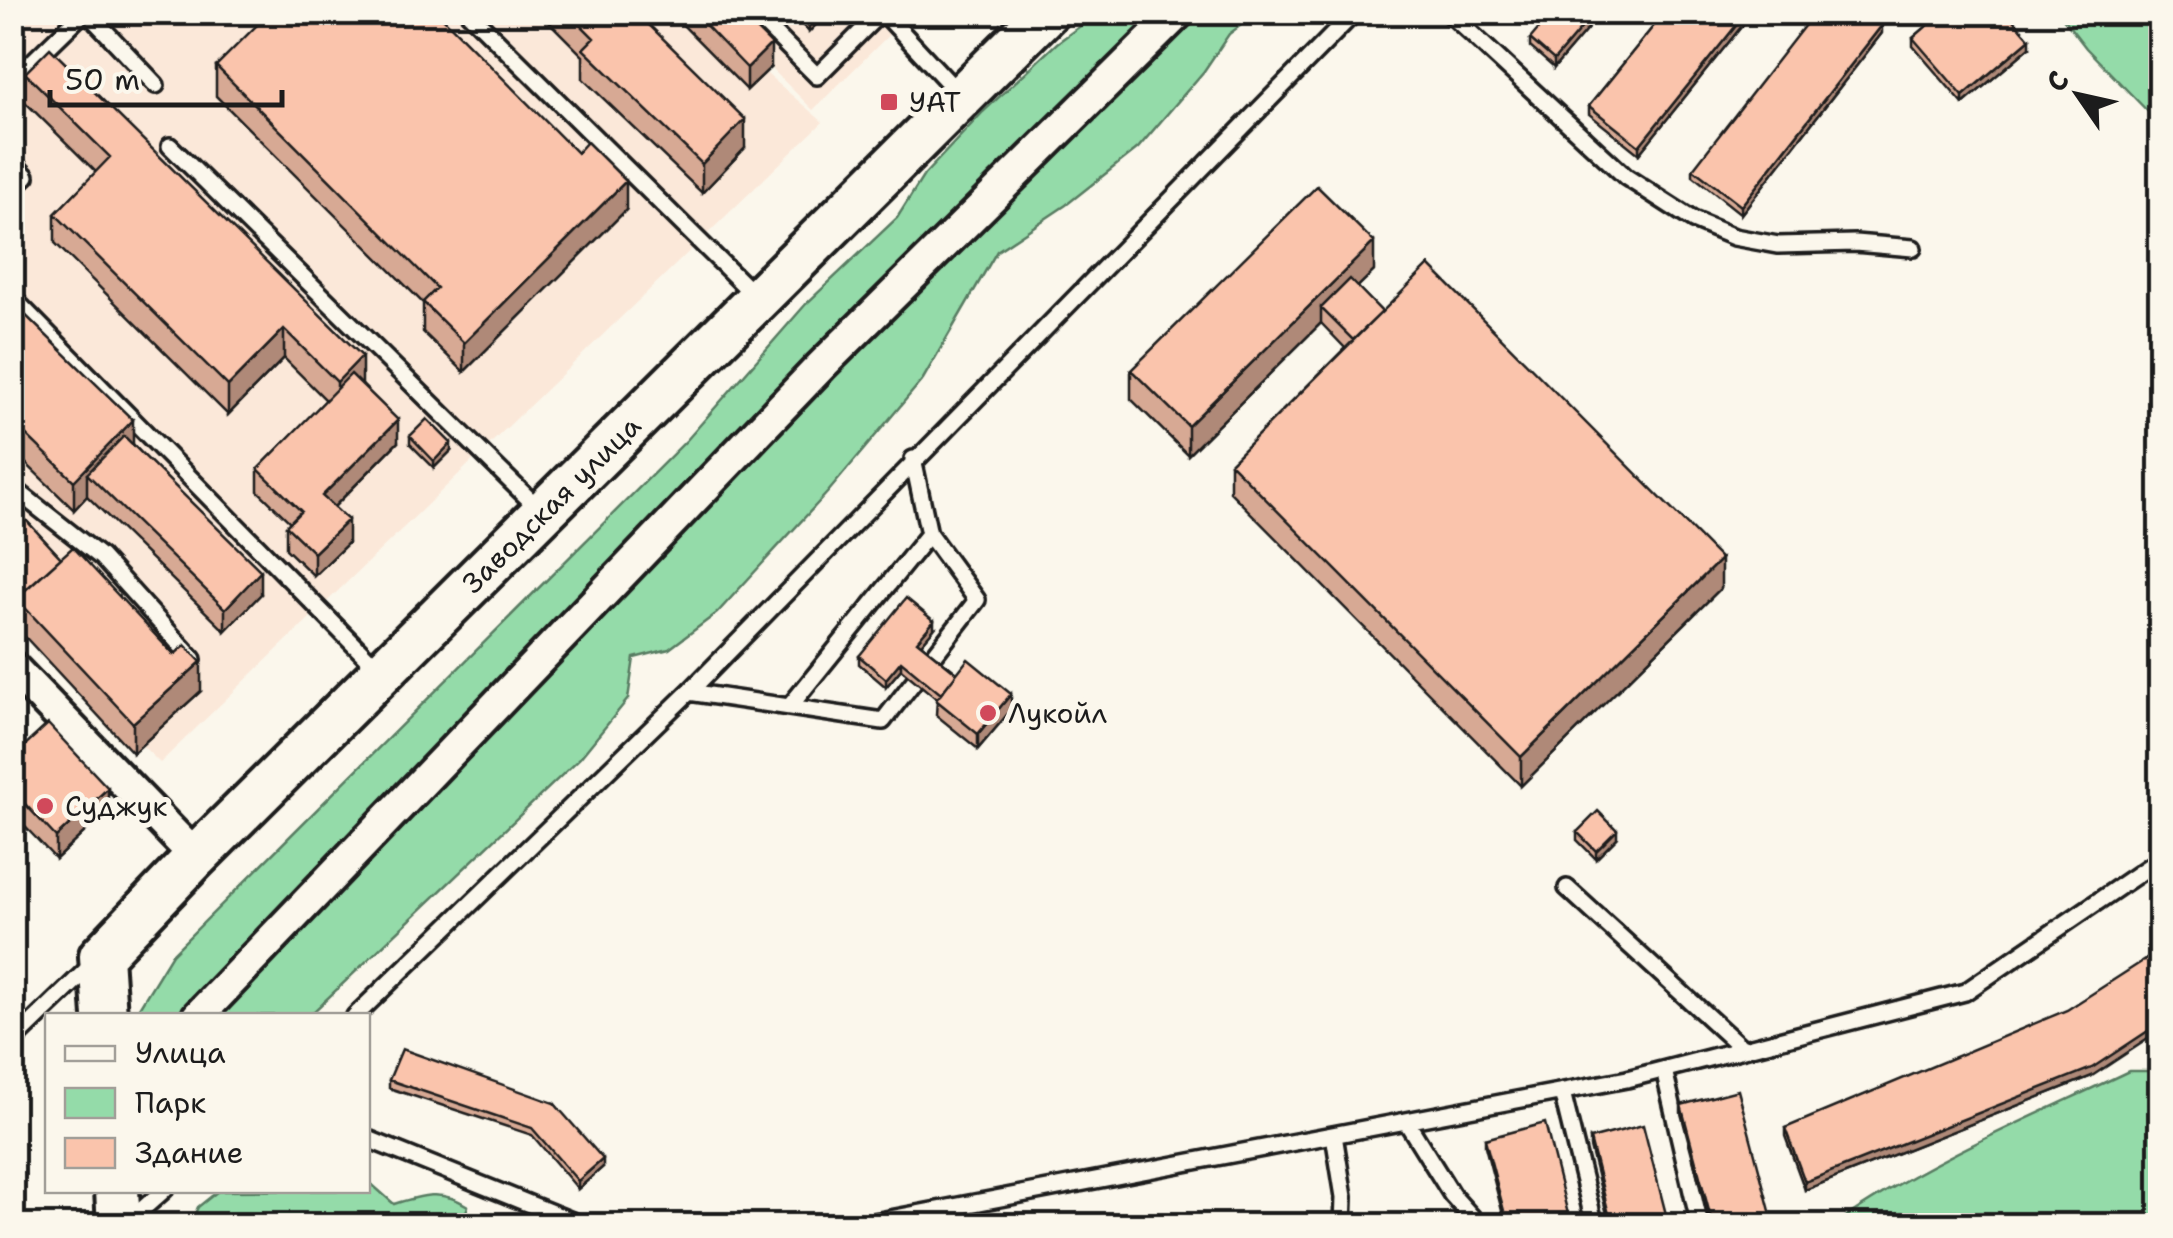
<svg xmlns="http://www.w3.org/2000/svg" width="2173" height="1238" viewBox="0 0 2173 1238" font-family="'Shantell Sans',sans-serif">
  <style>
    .built { fill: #fbe8d9 }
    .green { fill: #94dba9; stroke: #587c62; stroke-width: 2.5 }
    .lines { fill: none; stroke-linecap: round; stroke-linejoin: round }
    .lane-casing { stroke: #1c1c1c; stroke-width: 22 }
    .street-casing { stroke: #1c1c1c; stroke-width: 38 }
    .secondary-casing { stroke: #1c1c1c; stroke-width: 50 }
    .lane { stroke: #fbf7ec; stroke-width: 15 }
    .street { stroke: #fbf7ec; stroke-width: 30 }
    .secondary { stroke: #fbf7ec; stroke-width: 42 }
    .wall { fill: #d7a994; stroke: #1c1c1c; stroke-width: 2.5 }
    .shaded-wall { fill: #af8978; stroke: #1c1c1c; stroke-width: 2.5 }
    .building { fill: #fac4ac; stroke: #1c1c1c; stroke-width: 2.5 }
    .poi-dot { fill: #d1495b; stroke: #fbf7ec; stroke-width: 4 }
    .labels { text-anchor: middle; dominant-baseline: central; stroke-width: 10; stroke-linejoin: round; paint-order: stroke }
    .poi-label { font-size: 28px; fill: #1c1c1c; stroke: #fbf7ec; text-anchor: start }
    .street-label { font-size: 28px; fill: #1c1c1c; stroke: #fbf7ec }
  </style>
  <rect width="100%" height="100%" fill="#fbf7ec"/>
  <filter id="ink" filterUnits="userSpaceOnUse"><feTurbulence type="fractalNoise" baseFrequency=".01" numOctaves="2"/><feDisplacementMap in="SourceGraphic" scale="20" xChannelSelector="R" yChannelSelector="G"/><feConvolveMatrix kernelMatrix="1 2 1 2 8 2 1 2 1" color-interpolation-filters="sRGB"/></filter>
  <g filter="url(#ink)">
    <!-- built -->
    <path class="built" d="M12,13h684l127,109 -663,641 -147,-145z
      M716,13h195l-98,97z"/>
    <!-- green -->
    <path class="green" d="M1098,13h159l-28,21 -25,37 -66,77 -72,57 -69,46 -74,128 -95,113 -111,121 -48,36 -35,9 -6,41 -48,59 -270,257 -176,1 38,-62 514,-513 120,-137 91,-86 27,-43 59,-63 74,-69z
      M2059,13h101v111l-74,-76z
      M2129,1071h31v154h-326c92,-64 194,-106 295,-154z
      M368,1181l26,23c28,-9 48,-15 74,2l-6,19h-272l8,-18 20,-16 150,-1z"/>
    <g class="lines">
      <!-- lane casing -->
      <g class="lane-casing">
        <path id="lane" d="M87,12l69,73
          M468,12l288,285
          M753,12l64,64 64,-64
          M883,12l76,82
          M1448,12l178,165 67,43 41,17 44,8 77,-2 58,5
          M12,82l72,-70
          M170,146l370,364
          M12,161l14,15 -14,13
          M12,297l367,373
          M12,487l89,70 92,102
          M689,692l194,29 94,-121 -48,-66 -16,-75
          M790,706l139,-172
          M1567,888l176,161
          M355,1016l334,-324 666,-680
          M12,1042l83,-80
          M1664,1070l36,156
          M1562,1092l33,134
          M1406,1121l46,74 28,31
          M1334,1135l10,62 -1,29
          M368,1139l216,87
          M127,1223l37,-33
          M853,1226l774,-147 338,-87 195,-133"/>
      </g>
      <!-- street casing -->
      <g class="street-casing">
        <path id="street" d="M12,667l184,190
          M198,1016l623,-650 358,-354"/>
      </g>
      <!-- secondary casing -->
      <g class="secondary-casing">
        <g id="secondary">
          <path id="s1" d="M105,1016l-4,-60 95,-99 851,-845"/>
          <path d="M117,1190l2,36"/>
        </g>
      </g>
      <!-- lane -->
      <use href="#lane" class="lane"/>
      <!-- street -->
      <use href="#street" class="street"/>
      <!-- secondary -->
      <use href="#secondary" class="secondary"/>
    </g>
    <!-- wall -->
    <path class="wall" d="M539,12h97l109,136 -43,45 -119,-114v-23z
      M670,12h69l32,55 -24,23z
      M789,12h39l-19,20z
      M1602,12l-48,56 -24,-21v-8z
      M1665,12h88l-114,142 -50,-40v-8z
      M1923,12h83l24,35 -67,57 -50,-58v-8l19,-16z
      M1882,33l-141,181 -48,-38v-7z
      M216,66l410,144 -162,162 -41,-40v-29l-207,-207z
      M25,73l337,312 36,57 -64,65 14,36 -34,33 -28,-27v-23l4,-4 -32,-31v-22l68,-69 -42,-42 -56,57 -173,-172v-29l41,-42 -71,-70z
      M1374,271l-17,16 25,25 339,276 -200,198 -291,-294v-29l115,-115 -24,-25 -133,132 -57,-56v-29z
      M12,302l249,292 -36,37 -138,-135 -13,14 -62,-60z
      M410,436l41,15 -17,17 -24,-24z
      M12,505l49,53 140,133 -68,62 -117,-126v-12l-4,-4z
      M934,629l-13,15 36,29 54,37 -33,39 -42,-34 1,-16 -36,-30 -15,18 -27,-23v-8z
      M12,757l96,53 -52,49 -44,-46z
      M1577,832l40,6 -21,21 -19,-19z
      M2092,1076l-287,114 -20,-54v-8z
      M389,1080l165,23 49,64 -25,22 -46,-54 -143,-47z
      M1681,1105l93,121h-63l-30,-113z
      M1485,1139l86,87h-65l-21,-80z
      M1590,1139l79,87h-59l-20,-79z"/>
    <!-- shaded-wall -->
    <path class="shaded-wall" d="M809,12h19l-19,20z
      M1595,12h7l-48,56v-8z
      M1747,12h6l-114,142v-8z
      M1882,25v8l-141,181v-8z
      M20,29v15l-8,8v-16z
      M2030,39v8l-67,57v-8z
      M771,44v23l-24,23v-22z
      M745,119v29l-43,45v-29z
      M626,181v29l-162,162v-29z
      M1374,242v29l-45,44 -8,-7v15l-133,132v-29z
      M284,329v29l-56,57v-29z
      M362,356v30l-25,25v-29z
      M133,420v29l-46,25v22l-13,14v-29z
      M398,420v22l-76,77v-23z
      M451,443v8l-17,17v-7z
      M348,520v23l-34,33v-23z
      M1721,559v29l-200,198v-29z
      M261,571v23l-36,37v-22z
      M934,621v8l-17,20v-8z
      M901,661v8l-15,18v-8z
      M201,662v29l-68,62v-30z
      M1011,694v16l-33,39v-15z
      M108,788v22l-52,49v-22z
      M1617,830v8l-21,21v-8z
      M2160,1023v8l-68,45 -287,114v-8z
      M603,1159v8l-25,22v-8z"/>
    <!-- building -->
    <path class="building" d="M270,12h167l140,141 10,-11 39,39 -162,162 -41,-41 14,-14 -221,-222z
      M568,12h68l109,107 -43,45 -119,-115 11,-11z
      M693,12h46l32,32 -24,24z
      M1553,12h42l-41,48 -24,-21z
      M1665,12h82l-108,134 -50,-40z
      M1815,12h51l16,13 -141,181 -48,-37z
      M1931,12h75l24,27 -67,57 -50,-58 23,-20z
      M12,22l8,7 -8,7z
      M50,48l312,308 -25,26 -53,-53 -56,57 -173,-172 55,-57 -85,-84z
      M1317,186l57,56 -186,184 -57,-56z
      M1429,265l292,294 -200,198 -291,-294z
      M1350,279l32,33 -29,28 -32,-32z
      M12,302l121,118 -59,61 -62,-60z
      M351,374l47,46 -76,76 26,24 -34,33 -28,-27 15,-15 -43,-42z
      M427,419l24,24 -17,18 -24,-25z
      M124,436l137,135 -36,38 -138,-135z
      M12,505l49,53 -42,38 -7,-8z
      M73,547l101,108 11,-10 16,17 -68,61 -117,-125z
      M906,598l28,23 -17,20 40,32 -16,21 -40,-33 -15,18 -27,-23z
      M968,659l43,35 -33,40 -42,-34z
      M48,724l60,64 -52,49 -44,-47v-33z
      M1598,811l19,19 -21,21 -19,-19z
      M2160,950v73l-68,45 -287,114 -20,-54 282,-118z
      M402,1049l152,54 49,56 -25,22 -46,-53 -143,-48z
      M1738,1090l36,136h-61l-32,-121z
      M1545,1123l26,103h-63l-23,-87z
      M1643,1125l26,101h-57l-22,-87z"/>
  </g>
  <!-- markers -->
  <g class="poi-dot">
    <rect x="879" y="92" width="20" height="20" rx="5"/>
    <circle cx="988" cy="713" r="10"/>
    <circle cx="45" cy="806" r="10"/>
  </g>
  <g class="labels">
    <!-- poi labels -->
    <g class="poi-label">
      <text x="909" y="102">УАТ</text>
      <text x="1008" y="713">Лукойл</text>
      <text x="65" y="806">Суджук</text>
    </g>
    <!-- street labels -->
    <g class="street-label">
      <text stroke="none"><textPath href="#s1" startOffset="698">Заводская улица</textPath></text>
    </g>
  </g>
  <!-- margin -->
  <rect width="2173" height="1238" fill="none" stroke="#fbf7ec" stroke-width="50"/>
  <rect x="25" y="25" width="2123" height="1188" fill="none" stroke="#1c1c1c" stroke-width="4" filter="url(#ink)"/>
  <!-- legend -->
  <rect x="45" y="1013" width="325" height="180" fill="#fbf7ec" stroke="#a29f99" stroke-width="2.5"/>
  <rect x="65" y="1046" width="50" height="15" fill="#fbf7ec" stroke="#a29f99" stroke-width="2.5"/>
  <text x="135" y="1063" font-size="30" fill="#1c1c1c">Улица</text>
  <rect x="65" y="1088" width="50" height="30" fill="#94dba9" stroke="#a29f99" stroke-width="2.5"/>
  <text x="135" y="1113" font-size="30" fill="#1c1c1c">Парк</text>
  <rect x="65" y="1138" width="50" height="30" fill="#fac4ac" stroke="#a29f99" stroke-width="2.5"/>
  <text x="135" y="1163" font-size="30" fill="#1c1c1c">Здание</text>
  <!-- north arrow -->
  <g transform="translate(2078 95) rotate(304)" stroke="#fbf7ec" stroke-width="8" paint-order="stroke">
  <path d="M0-8L18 38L0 25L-18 38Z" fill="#1c1c1c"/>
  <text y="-15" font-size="28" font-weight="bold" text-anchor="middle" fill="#1c1c1c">С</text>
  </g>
  <!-- scale -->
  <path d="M50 90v15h232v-15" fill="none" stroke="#1c1c1c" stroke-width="5"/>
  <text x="65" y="90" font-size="30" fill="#1c1c1c" stroke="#fbf7ec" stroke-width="8" paint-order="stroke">50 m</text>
</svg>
